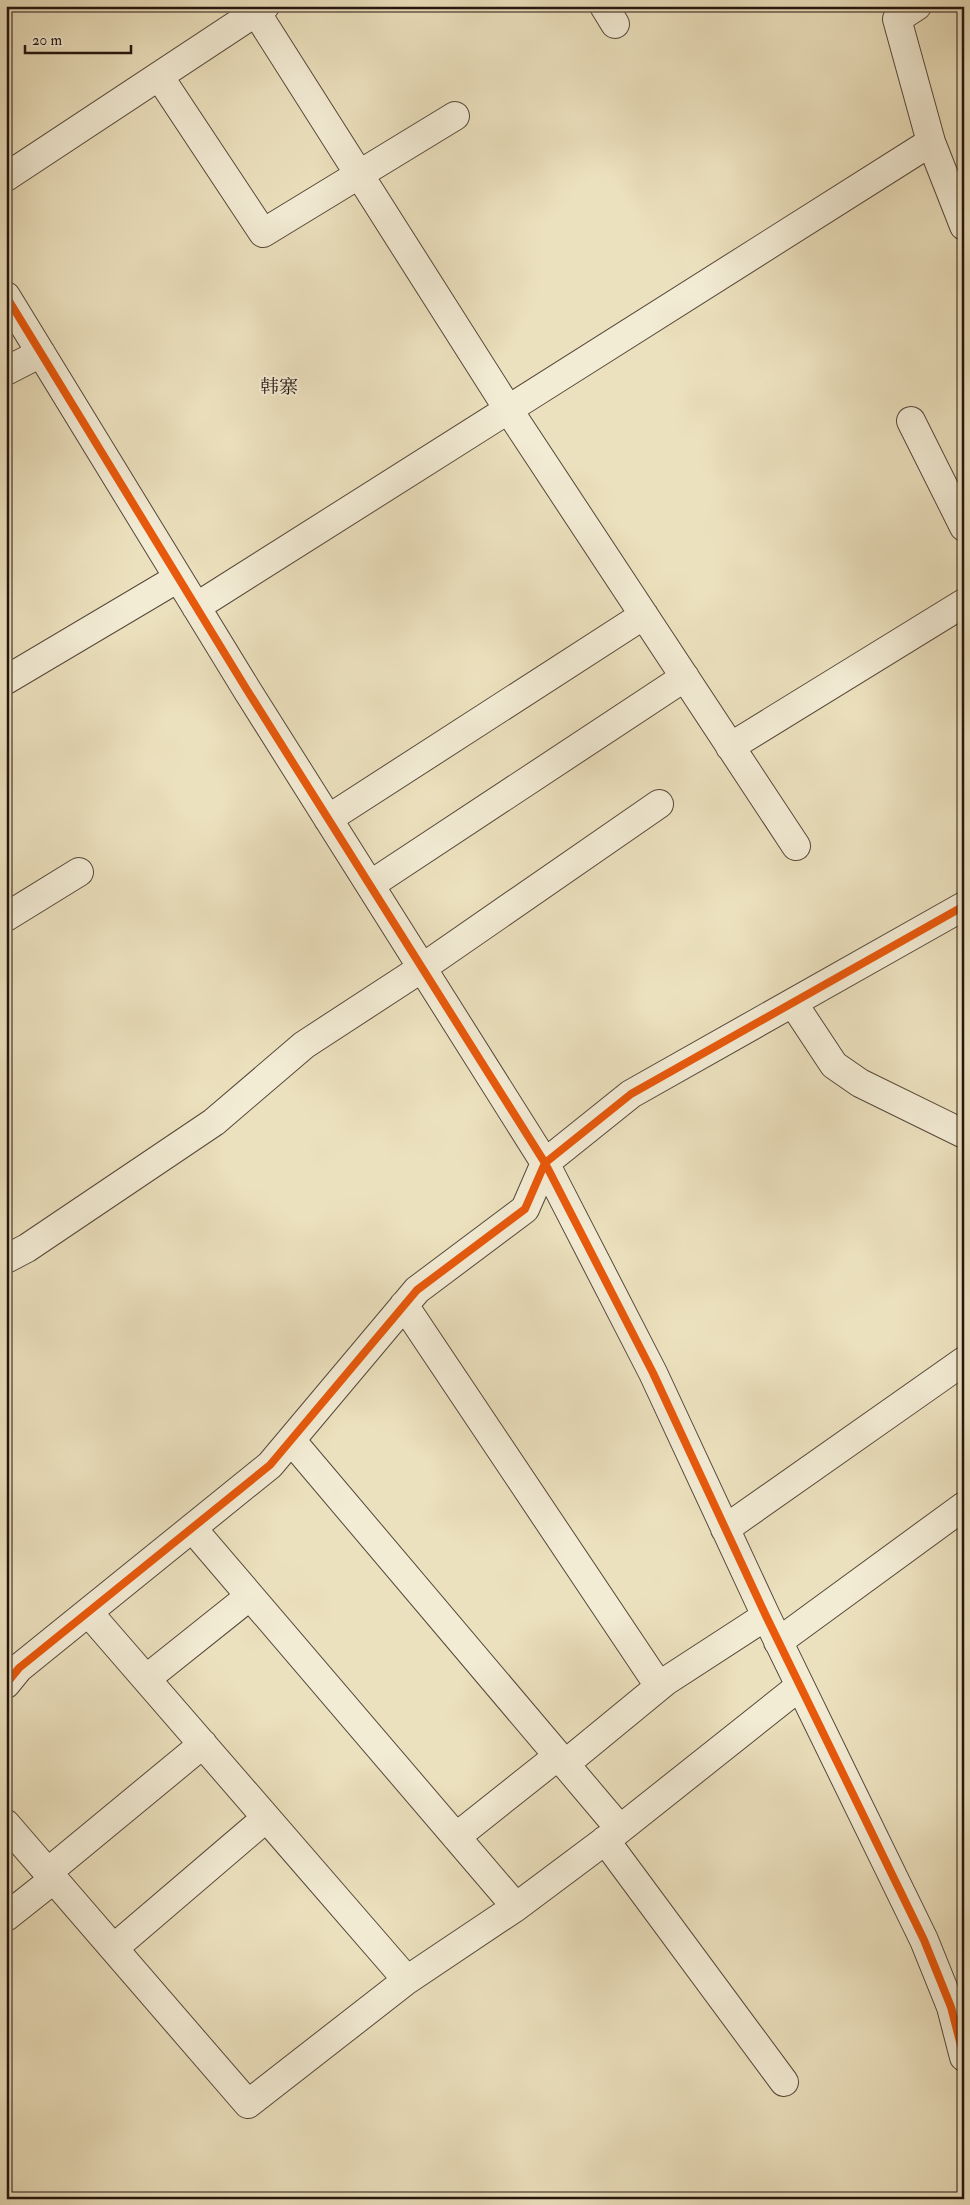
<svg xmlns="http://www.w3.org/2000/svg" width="970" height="2205" viewBox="0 0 970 2205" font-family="'IM FELL Double Pica','Noto Serif SC',serif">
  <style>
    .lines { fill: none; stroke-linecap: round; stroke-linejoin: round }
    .minor-casing { stroke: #56483a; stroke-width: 30 }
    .minor { stroke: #f3ecd5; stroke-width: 28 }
    .cycleway-casing { stroke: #f3ecd5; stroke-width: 11 }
    .cycleway { stroke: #e8590c; stroke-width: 8 }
    .labels { text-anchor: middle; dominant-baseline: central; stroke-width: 4; stroke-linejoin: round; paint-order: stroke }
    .quarter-label { font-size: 19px; fill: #24150e; stroke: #f3ecd5 }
  </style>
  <rect width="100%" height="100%" fill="#ece1be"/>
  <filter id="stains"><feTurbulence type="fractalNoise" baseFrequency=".004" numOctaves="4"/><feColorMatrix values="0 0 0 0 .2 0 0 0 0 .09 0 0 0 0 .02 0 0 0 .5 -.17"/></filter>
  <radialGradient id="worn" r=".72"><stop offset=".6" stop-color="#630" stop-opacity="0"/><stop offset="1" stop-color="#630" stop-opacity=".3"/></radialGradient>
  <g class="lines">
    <!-- minor casing -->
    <g class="minor-casing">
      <path id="minor" d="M604,6l11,18
        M917,6l-20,13 34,123 33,84
        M256,12l252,397 288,437
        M159,76l104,157 192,-117
        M6,177l259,-171
        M6,296l241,394 298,473 108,210 113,243 158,324 27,67 13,50
        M6,371l35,-18
        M911,421l53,106
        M196,607l735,-465
        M6,680l172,-102
        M730,747l234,-144
        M328,819l316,-204
        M370,885l315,-208
        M6,917l73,-45
        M793,1003l41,62 26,18 104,51
        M6,1259l21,-11 187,-126 90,-77 118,-77 237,-164
        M404,1305l255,381
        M291,1440l329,389
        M192,1528l324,379
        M725,1529l239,-168
        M88,1612l319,368
        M778,1642l186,-136
        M146,1679l104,-83
        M6,1684l13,-16 251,-203 147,-175 108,-81 20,-46 86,-69 333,-188
        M565,1764l101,-83 100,-65
        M6,1824l242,280 159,-124 109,-73 99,-74 185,-147
        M456,1837l102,-81
        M605,1840l179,242
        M48,1872l155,-128
        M6,1917l48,-38
        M114,1948l152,-130"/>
    </g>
    <!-- minor -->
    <use href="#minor" class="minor"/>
    <!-- cycleway casing -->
    <g class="cycleway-casing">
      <path id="cycleway" d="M6,296l241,394 298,473 108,210 113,243 158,324 27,67 13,50
        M6,1684l13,-16 251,-203 147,-175 108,-81 20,-46 86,-69 333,-188"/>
    </g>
    <!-- cycleway -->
    <use href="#cycleway" class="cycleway"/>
  </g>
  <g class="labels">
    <!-- quarter labels -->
    <g class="quarter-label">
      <text x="279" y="387">韩寨</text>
    </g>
  </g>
  <!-- margin -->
  <rect width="970" height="2205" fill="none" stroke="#ece1be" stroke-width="25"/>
  <rect x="8" y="8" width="955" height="2190" fill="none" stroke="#24150e" stroke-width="2.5"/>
  <rect x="12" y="12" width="945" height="2180" fill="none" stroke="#24150e"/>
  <!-- scale -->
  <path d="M25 45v8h106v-8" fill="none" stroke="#24150e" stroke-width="2.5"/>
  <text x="32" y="45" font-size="15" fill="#24150e" stroke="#f3ecd5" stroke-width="4" paint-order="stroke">20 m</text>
  <rect width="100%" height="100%" filter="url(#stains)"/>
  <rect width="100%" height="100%" fill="url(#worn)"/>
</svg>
